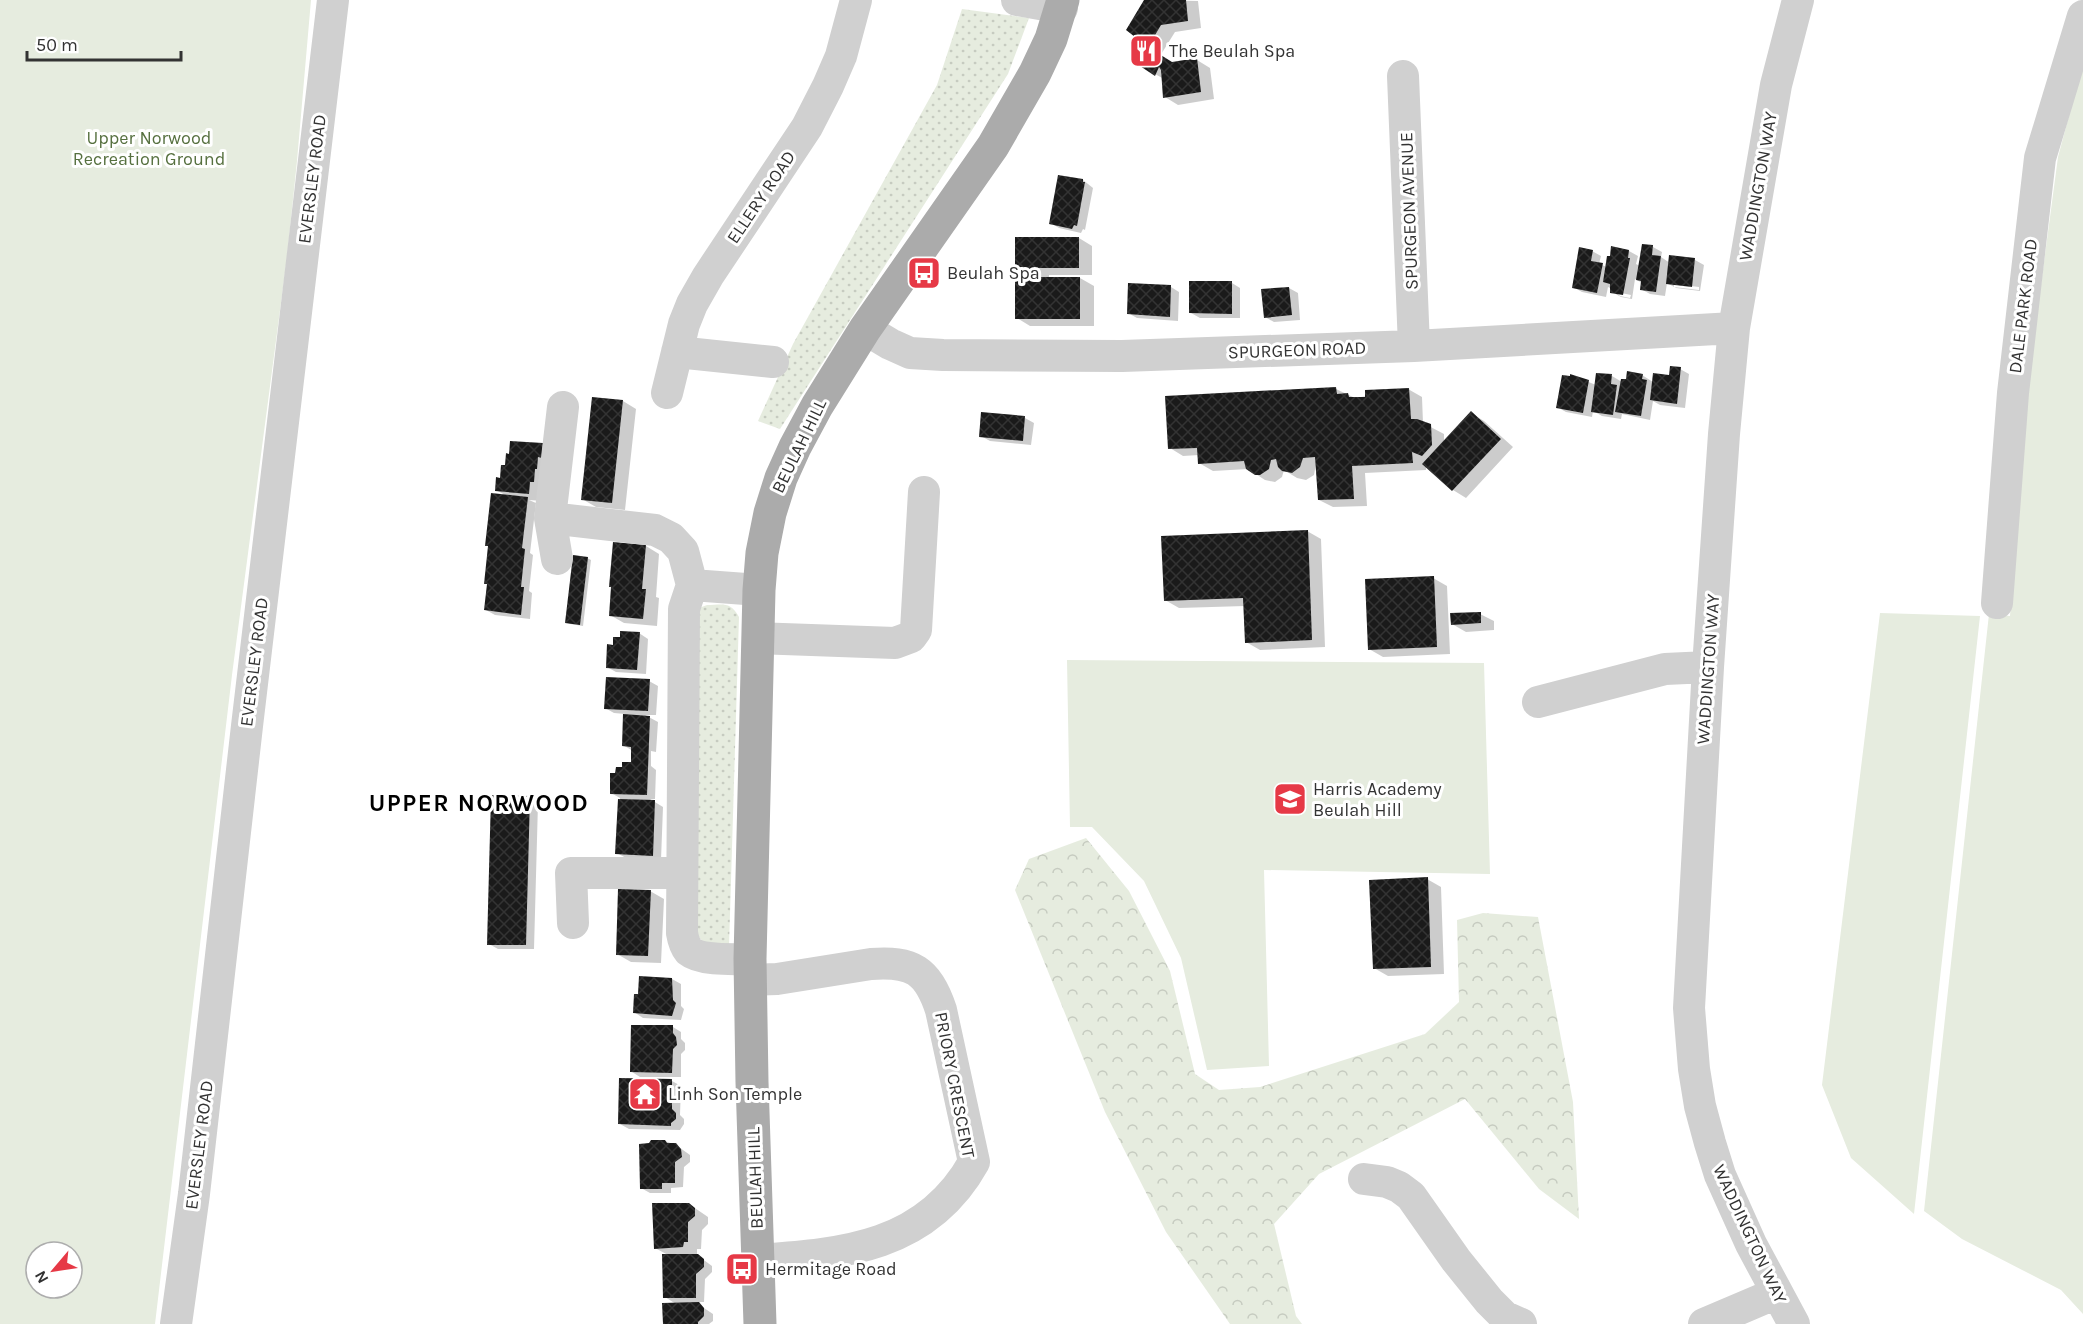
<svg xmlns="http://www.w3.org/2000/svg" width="2083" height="1324" viewBox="0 0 2083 1324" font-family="Karla,sans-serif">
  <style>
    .grass { fill: url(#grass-dots) }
    .forest { fill: url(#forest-crowns) }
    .green { fill: #e6ecdf; fill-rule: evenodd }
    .shadow { fill: #0003; fill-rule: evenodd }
    .building { fill: url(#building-cross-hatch) }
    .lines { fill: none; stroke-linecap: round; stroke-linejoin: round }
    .minor { stroke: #d0d0d0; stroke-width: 32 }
    .major { stroke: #ababab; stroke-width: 33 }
    .labels { text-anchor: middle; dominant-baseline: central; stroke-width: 6; stroke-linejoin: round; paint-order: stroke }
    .poi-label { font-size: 18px; fill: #333; stroke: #fff; text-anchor: start }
    .park-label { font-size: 18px; fill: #56703f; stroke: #fff }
    .street-label { font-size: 18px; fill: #333; stroke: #fff }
    .district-label { font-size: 24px; font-weight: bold; letter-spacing: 1.5px; fill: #000; stroke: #fff }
  </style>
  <defs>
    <pattern id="grass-dots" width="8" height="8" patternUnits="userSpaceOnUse" patternTransform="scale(1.5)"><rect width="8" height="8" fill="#e6ecdf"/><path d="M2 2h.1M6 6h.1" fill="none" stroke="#c6cbc0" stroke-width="1.8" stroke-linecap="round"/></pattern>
    <pattern id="forest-crowns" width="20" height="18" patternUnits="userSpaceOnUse" patternTransform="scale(1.5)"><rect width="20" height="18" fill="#e6ecdf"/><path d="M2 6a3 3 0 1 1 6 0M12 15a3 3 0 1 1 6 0" fill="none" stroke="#c6cbc0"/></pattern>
    <pattern id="building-cross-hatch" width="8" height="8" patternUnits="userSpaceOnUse" patternTransform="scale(1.5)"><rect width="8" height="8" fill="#1a1a1a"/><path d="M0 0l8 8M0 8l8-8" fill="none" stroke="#333"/></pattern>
  </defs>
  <rect width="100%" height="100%" fill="#fff"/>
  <!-- grass -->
  <path class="grass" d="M962,9l67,9 -21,56 -228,355 -22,-8 35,-77 144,-259z
    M707,605c16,0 23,-4 32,12l-10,330c-24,-1 -24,0 -37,-21l7,-318z"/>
  <!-- forest -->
  <path class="forest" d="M1086,838l43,53 41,80 25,103 24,16 41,-3 165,-53 34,-32 -2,-82 26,-7 55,4 35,185 6,117 -40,-30 -74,-90 -146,75 -45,50 22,92 6,8h-72l-64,-92 -61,-120 -90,-222 14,-31z"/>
  <!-- green -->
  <path class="green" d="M0,0h311l-14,161 -10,96 -55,418 -77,649h-155zM36,1252h36v36h-36z
    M2083,63v1251l-22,-24 -99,-51 -38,-28 65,-597 21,2 15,-211 33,-248z
    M1880,613l100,3 -66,598 -63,-56 -29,-73z
    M1067,660l417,3 6,211 -226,-4 5,196 -62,4 -26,-112 -37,-77 -52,-54h-22z"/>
  <!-- shadow -->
  <path class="shadow" d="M1145,0l53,1 3,27 -26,4 -15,24 12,8 25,-4 13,8 4,31 -36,6 -13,-8 -1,-18 -9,-5 -18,-38z
    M1083,180l10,8 -8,42 -2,-1 -2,4 -22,-5 -8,-5z
    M1017,238h62l13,8v29h-43v3h31l14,8v40h-64l-13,-8z
    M1644,245l9,2 9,5 -1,5 9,6v-6l25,3 9,5 -4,26 -24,-3 -9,-5 -2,13 -15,-2 -9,-5 1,-6 -7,-4 -3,20 -11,-2 -9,-5v-3l-4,-2 -2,10 -24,-5 -9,-5 19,-36 9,5 -2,8 8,3 6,-19 16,3 9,5 -2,8 4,2zM1674,284l25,3v3l-25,-3zM1616,292l15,3 -1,3 -10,-2z
    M1232,283l8,5v30h-40l-9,-5z
    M1171,287l8,5 -1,29 -41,-3 -9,-5z
    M1289,288l9,5 2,27 -26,2 -9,-5z
    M1680,369l9,5 -4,34 -25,-3 -7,-4 -3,19 -28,-6 -1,5 -19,-3 -9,-5 -1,6 -26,-5 -9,-5 29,-26 10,4 16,-9 10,6 20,-7 11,7 17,-5z
    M1336,389l19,9 53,-9 14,8 1,26 21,11v7l27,-28 13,8 29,26 -47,51 -13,-8 -27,-25v5l-61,3 2,33 -34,1 -14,-7 -3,-36 -2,11 -8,5 -9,-2 -13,-8 -2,7 -7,5 -10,-2 -17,-11 -35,2 -14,-8v-8l-16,1 -13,-8z
    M623,401l13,8 -11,101 -29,-3 -14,-8z
    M1025,418l9,5 -3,22 -41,-4 -9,-5z
    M542,445v56l-13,-1 7,3 -6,50 3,2 -4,36 3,2 -2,26 -35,-4 -9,-5 3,-63 -2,-2 20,-49 -11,-6 6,-11z
    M1307,531l14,8 4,108 -65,3 -14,-8 -1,-36 -66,2 -14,-8z
    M646,546l13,8 -3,43 3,1 -2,28 -33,-3 -14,-8z
    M587,558l4,2 -8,66 -13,-2 -4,-2z
    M1433,578l14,8 3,68 -67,3 -14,-8z
    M1480,614l14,7v9l-28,2 -14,-8z
    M639,633l9,6 -2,35 -30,-2 -9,-5 7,-21z
    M649,681l9,5 -2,29h-11l13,7 -2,30 -5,-1v15l5,4 -1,29h-5l13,8 -2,53 -35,-2 -9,-5 3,-55 -9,-5 6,-18 15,-11 1,-13 -10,-6 2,-31 -11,-1 -9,-5z
    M529,798l9,5 -4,146h-36l-9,-5z
    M1427,879l14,8 3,87 -56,2 -14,-8z
    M650,891l14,8 -3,64 -30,-1 -14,-8z
    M672,979l9,5v22l3,3 -3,11 -38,-2 -9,-6z
    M673,1027l8,5v7l4,4v7l-4,4v23h-41l-8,-5z
    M672,1081l9,5 -1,29 4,4v5l-4,6 -51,-1 -9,-5z
    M665,1141l11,4 14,10v7l-6,5 -1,20 -12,1v5h-21l-9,-5z
    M689,1204l19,13v7l-6,6 -1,19h-4v6l15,11v6l-7,7 -1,23h-9l18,12v7l-4,3h-45l12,-20 -11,-7 3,-42 -13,-7z"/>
  <!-- building -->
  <path class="building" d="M1144,0h42l2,21 -27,4 -13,22 24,15 25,-4 4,34 -38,6 -2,-28 -2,-3 -4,9 -18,-12 6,-10 -12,-9 4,-8 -9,-7z
    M1058,175l25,4v3h2l-8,44 -3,-1 -2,4 -23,-5z
    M1015,237h64v31h-43v9h44v42h-65z
    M1642,244l11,1 -1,10 9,1 -5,36 -16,-2 1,-9 -5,-1z
    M1611,246l18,4 -1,8h2l-7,37 -13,-2v-9l-7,-2 4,-26h3z
    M1579,247l14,3 -2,11 12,2 -6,30 -25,-5z
    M1669,255l26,3 -3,29 -26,-3z
    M1189,281h43v33l-43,-1z
    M1128,283l43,2 -1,32 -43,-3z
    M1289,287l3,28 -28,3 -3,-29z
    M1670,366l11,1 -4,37 -27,-4 3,-27 16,2z
    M1627,371l16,3 -1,5 5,1 -6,36 -26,-4 6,-33h5z
    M1596,373l16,1 -1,10 6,1 -4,30 -22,-3z
    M1570,374l19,6 -6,33 -27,-5 6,-33 8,1z
    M1336,387l1,7 11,-1 1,4h16v-7l44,-2 2,31h6l14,5 1,21 -10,11 -10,-4 1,11 -61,3 2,33 -36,1 -3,-43 -12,1 -3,9 -8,6 -10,-2 -4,-4 -2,-8 -5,1 -2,9 -9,6h-5l-9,-6 -2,-8 -46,3 -1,-16 -29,1 -3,-53z
    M592,397l31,3 -11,103 -31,-3z
    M1471,411l30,28 -49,52 -30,-27z
    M981,412l44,4 -2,25 -44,-4z
    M510,441l33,2 -1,15 -4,-1 -1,12h-2l-1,13h-4l-1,12 -34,-3 1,-14 4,1 1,-13h4l1,-12 3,1z
    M491,493l37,4 -6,51 3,1 -4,38h3l-3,28 -37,-5 3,-26h-3l4,-38h-3z
    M1308,530l4,110 -67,3 -2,-45 -79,3 -3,-65z
    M613,542l33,3 -4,44h4l-3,30 -34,-3 2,-29h-2z
    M573,555l15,2 -8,68 -15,-2z
    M1434,576l3,71 -69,3 -3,-71z
    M1481,612v11l-30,2 -1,-12z
    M620,631l20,1 -3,38 -31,-2 1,-24 6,1v-8h7z
    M606,677l44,2 -2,32 -44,-2z
    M623,714l27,2 -3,79 -37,-1v-21h5l1,-6h6v-5h9v-15l-9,-1z
    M491,795l39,1 -4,149h-39z
    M618,799l37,1 -2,56 -38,-2z
    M1428,877l3,90 -58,2 -4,-89z
    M618,889l33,1 -3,66 -32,-1z
    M639,976l33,2 1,22 3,3 -4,13 -39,-3 1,-19h4z
    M631,1025h42v8l3,4 1,8 -4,4 -1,24 -42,-1z
    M619,1078l53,1v30l4,4v6l-5,4v3l-53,-2z
    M651,1140h14l2,3h9l5,6 1,8 -7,5v21h-13v6h-22l-1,-45 10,-1z
    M652,1203h37l6,5v8l-7,6v20h-4l-1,5 -29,2z
    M662,1254h36l6,5v8l-8,7v24h-33z
    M699,1302l5,6v8l-6,6v2h-35l-1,-21z"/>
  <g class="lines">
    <!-- minor -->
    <path class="minor" d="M1017,0l45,8
      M1403,76l11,270
      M865,329l25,15 20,9 33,2 179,1 292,-10 320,-18
      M677,352l96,10
      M667,393l17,-69 8,-20 16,-28 99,-149 21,-41 13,-30 15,-56
      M550,518l105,12 16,8 12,13 9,34 67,5
      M557,559l-7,-41 13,-111
      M692,585l-8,24 -2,324c1,6 3,13 7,18 12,10 46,8 61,8
      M1997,603l16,-210 27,-235 43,-142
      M758,638l137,5 16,-6 5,-7 8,-138
      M1538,702l127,-33 43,-2
      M573,923l-2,-50h111
      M750,980l27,-1 94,-15c41,-3 57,6 70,46l33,152c-47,85 -130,92 -217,98
      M1364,1179l23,3 12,5 12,9 45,64 33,41 16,16 16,7
      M176,1324l18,-130 53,-468 86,-726
      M1704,1324l73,-31
      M1794,1324l-43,-80 -31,-69 -10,-32 -10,-37 -6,-37 -5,-61 19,-341 16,-233 10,-106 42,-243 22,-85"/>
    <!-- major -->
    <path class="major" d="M760,1324l-8,-242 -2,-123 9,-369 3,-37 8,-40 11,-35 14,-31 22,-41 48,-77 128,-183 42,-73 16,-34 12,-39"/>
  </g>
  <!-- icons -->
  <defs>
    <g id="restaurant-square" transform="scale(1.725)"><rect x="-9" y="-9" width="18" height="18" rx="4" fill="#e63946" stroke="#fff"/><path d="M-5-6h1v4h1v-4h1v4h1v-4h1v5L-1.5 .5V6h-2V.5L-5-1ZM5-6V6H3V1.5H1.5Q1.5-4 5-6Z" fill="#fff"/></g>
    <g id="bus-square" transform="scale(1.725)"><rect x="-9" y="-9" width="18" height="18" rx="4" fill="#e63946" stroke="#fff"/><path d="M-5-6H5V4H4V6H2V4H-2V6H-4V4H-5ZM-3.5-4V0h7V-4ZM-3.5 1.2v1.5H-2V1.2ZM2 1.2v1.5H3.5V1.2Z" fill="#fff"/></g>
    <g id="school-square" transform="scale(1.725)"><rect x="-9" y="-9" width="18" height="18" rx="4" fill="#e63946" stroke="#fff"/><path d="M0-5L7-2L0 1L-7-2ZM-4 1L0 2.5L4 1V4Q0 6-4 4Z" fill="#fff"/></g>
    <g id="temple-square" transform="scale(1.725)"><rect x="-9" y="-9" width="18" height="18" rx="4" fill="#e63946" stroke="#fff"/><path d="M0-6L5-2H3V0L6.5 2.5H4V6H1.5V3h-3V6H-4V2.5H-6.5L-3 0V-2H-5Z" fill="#fff"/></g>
  </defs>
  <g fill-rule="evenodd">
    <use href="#restaurant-square" x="1146" y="51"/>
    <use href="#bus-square" x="924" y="273"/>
    <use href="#school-square" x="1290" y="799"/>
    <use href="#temple-square" x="645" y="1094"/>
    <use href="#bus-square" x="742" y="1269"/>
  </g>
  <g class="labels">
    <!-- poi labels -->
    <g class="poi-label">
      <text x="1169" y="51">The Beulah Spa</text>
      <text x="947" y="273">Beulah Spa</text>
      <text x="1313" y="789">Harris Academy<tspan x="1313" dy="21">Beulah Hill</tspan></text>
      <text x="668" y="1094">Linh Son Temple</text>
      <text x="765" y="1269">Hermitage Road</text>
    </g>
    <!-- park labels -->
    <g class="park-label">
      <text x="149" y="138">Upper Norwood<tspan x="149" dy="21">Recreation Ground</tspan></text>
    </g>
    <!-- street labels -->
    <g class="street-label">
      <text transform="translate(312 179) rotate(-83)">EVERSLEY ROAD</text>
      <text transform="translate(1758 186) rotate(-80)">WADDINGTON WAY</text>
      <text transform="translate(761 197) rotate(-56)">ELLERY ROAD</text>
      <text transform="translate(1409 211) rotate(-92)">SPURGEON AVENUE</text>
      <text transform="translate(2023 306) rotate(-83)">DALE PARK ROAD</text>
      <text transform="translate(1297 350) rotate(-2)">SPURGEON ROAD</text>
      <text transform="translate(799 446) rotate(-64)">BEULAH HILL</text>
      <text transform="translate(254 662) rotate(-83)">EVERSLEY ROAD</text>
      <text transform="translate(1708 669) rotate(-86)">WADDINGTON WAY</text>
      <text transform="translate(955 1085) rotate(79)">PRIORY CRESCENT</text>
      <text transform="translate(199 1145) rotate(-83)">EVERSLEY ROAD</text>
      <text transform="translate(755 1178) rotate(-92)">BEULAH HILL</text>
      <text transform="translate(1750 1234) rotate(65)">WADDINGTON WAY</text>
    </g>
    <!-- district labels -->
    <g class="district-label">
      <text x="479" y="803">UPPER NORWOOD</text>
    </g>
  </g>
  <!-- north arrow -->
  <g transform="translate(54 1270) rotate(241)"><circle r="28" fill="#ffffff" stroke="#adadad" stroke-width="1.5"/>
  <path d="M0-4.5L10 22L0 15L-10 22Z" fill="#e63946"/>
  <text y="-9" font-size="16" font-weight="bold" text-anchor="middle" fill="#333333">N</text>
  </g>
  <!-- scale -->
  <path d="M27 51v9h154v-9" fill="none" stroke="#333333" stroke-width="3"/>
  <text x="36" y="51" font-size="18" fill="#333333" stroke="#ffffff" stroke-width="4.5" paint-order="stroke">50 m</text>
</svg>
